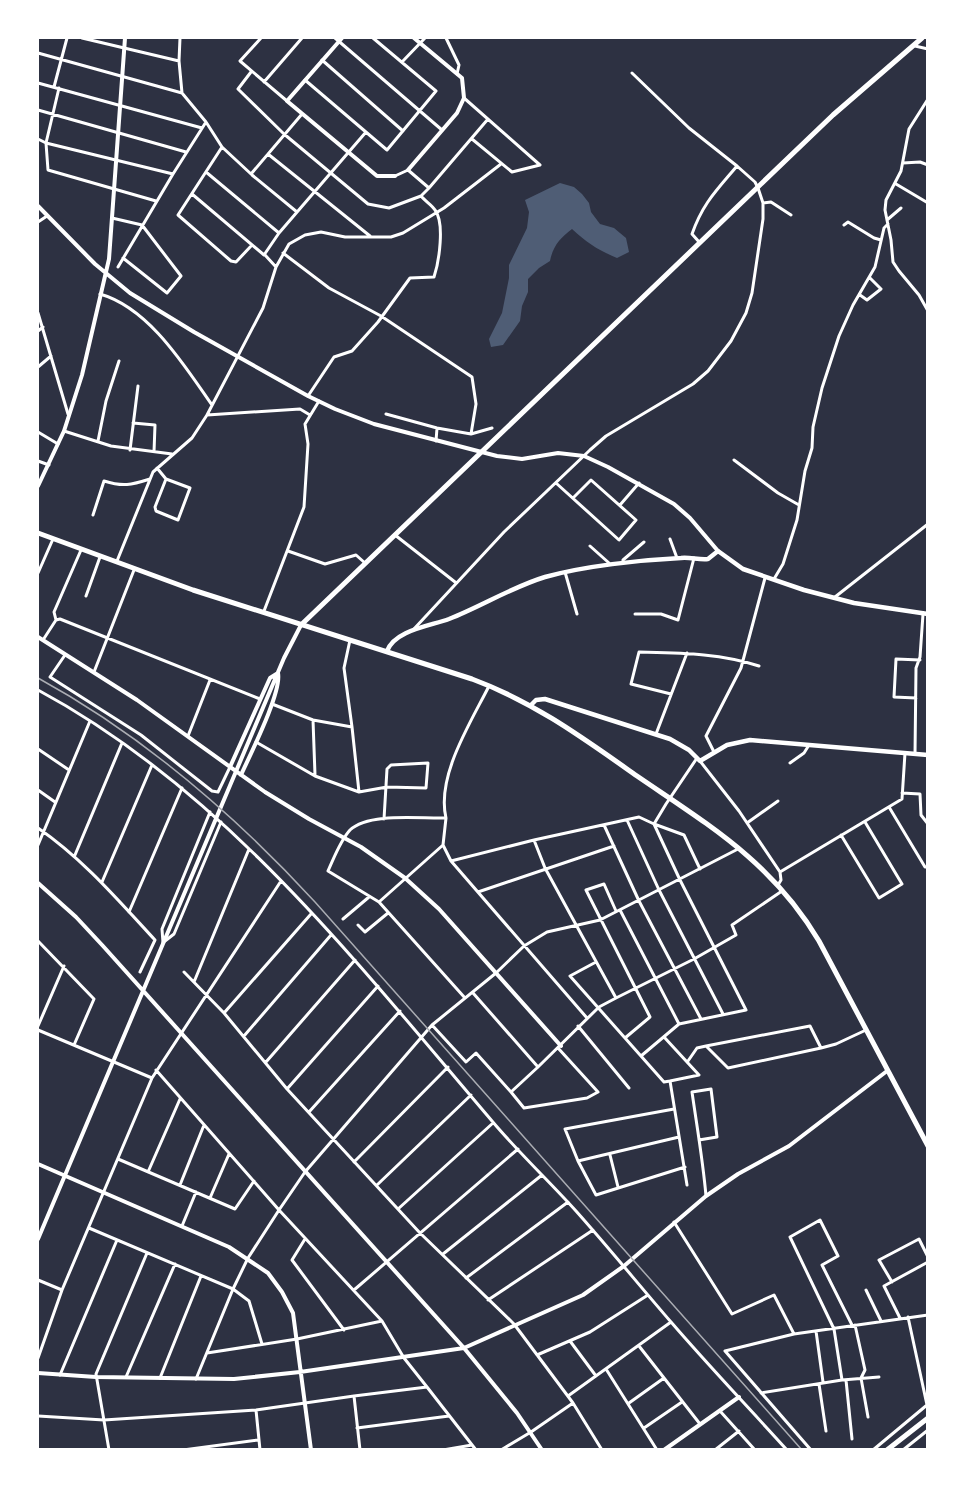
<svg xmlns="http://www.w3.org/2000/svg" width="965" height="1487" viewBox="0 0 965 1487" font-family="'Source Sans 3',sans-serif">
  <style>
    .water { fill: #4f5d75 }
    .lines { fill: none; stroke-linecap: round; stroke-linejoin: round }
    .minor { stroke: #fff; stroke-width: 3 }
    .tertiary { stroke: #fff; stroke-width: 4 }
    .secondary { stroke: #fff; stroke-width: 4.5 }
    .primary { stroke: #fff; stroke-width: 5 }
    .trunk { stroke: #fff; stroke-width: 5 }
    .rail { stroke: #abadb3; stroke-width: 1.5 }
  </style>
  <rect width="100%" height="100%" fill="#2d3142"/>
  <!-- water -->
  <path class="water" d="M560,183l14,4 8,7 7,9 2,9 9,12 14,4 12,10 3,14 -12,6c-19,-8 -30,-15 -45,-29 -12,9 -19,17 -22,32l-11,7 -11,11v13l-6,14 -2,15 -17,24 -12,2 -2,-8 13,-26 7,-35v-13l18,-37 2,-16 -4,-12z"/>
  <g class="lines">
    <!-- minor -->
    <path class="minor" d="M82,38l97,23
      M180,38l-1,23 3,32 24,29 16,25 29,27 51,-60
      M261,38l-21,23 47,40
      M335,38l107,92
      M446,38l13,27 -2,9
      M915,46l13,3
      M38,53l144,40
      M322,60l81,71
      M402,62l23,-24
      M251,72l-13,17 46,45 84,70 21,4 32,-12
      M305,80l82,70 49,-59 -63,-53
      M264,82l38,-44
      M38,83l164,45
      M54,87l13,-49
      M59,88l-13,55 127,31
      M464,98l76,67
      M928,99l-19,30 -8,42 -15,29 -1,10 6,30 2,22 6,9 20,24 9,16
      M38,110l148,42
      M38,139l8,4 2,27 108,31
      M472,139l40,33 28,-7
      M222,147l-44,68 53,46 5,1 16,-17
      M268,154l102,82
      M903,163l17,-1 8,3
      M206,172l73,61
      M252,175l45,37
      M896,184l32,19
      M429,188l59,-69
      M192,194l72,61 15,-22 87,-101
      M763,203l8,-1 20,13
      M112,218l30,7 39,51 -14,17 -44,-35
      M887,220l14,-12
      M38,222l9,-6
      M844,225l4,-3 26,16 7,2
      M700,243l-8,-9c11,-31 24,-43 45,-68
      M283,253l46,35 52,28 91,61 4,27 -5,30
      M265,255l11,12
      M118,267l55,-93 33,-52
      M100,294c49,14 84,71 112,111
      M860,295l7,5 14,-11 -11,-11
      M38,313l30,101
      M38,331l5,-4
      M38,367l13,-11
      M308,396l26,-39 18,-6 26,-29 32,-44 24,-1c5,-15 11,-54 1,-67 -3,-5 -10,-9 -14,-14l8,-8 -21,-18 -13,6
      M386,414l51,14 34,6 21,-6
      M207,415l56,-107 13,-41 13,-23 16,-9 16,-3 24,5h46l12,-4 41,-25 57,-44
      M133,423l22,2 -1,27
      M64,431l47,15 61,8
      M38,432l20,12
      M98,441l8,-40 13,-40
      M436,441l1,-13
      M130,450l8,-64
      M734,460l44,33 21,12
      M38,461l11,4
      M157,468l9,11 24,9 -12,32 -22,-9 -1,-4 11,-28
      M556,483l63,57 17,-20 -45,-40 -18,18
      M620,505l19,-22
      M93,515l11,-34c19,6 27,4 46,-2
      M395,535l60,47
      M670,539l7,19
      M590,546l19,17
      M288,551l37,13 31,-9 9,8
      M117,561l36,-89 39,-34 15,-23 93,-6 10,6
      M623,563v-3l21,-18
      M565,572l12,42
      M38,573l15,-34
      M774,579l9,-15 14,-44 8,-49 7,-23 1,-21 9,-39 17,-52 14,-31 22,-38 9,-39 4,-4
      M86,596l14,-39
      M835,597l93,-73
      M264,611l40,-104 4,-63 -3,-20 14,-23
      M635,614h26l17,6 16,-62
      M56,620l-2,-8 27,-62
      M413,630l91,-98 86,-82 16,-14 87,-52 15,-13 23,-30 15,-28 6,-20 11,-74v-16l-5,-15 -3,-6 -18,-16 -48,-38 -57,-55
      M43,640l13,-20 4,-1 200,80
      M350,640l-6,28 8,59
      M65,655l-15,22 91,58 71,56 6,1 12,-25
      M94,672l40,-102
      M38,690c186,100 319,273 454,431 26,31 57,60 84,90 33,37 63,74 95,111 37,43 77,85 116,128
      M671,694l-40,-10 8,-32c41,1 81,1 120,14
      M916,698l-22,-1 2,-38 24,1
      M272,704l41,16 39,7 7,65 28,-5 39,1 2,-25 -37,2 -4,4 -3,50
      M313,720l2,55
      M656,734l31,-81
      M188,736l22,-56
      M256,742l59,34 44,16
      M38,749l31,21
      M714,752l-8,-16 35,-68 24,-90
      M915,754l1,-86 4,-11 3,-43
      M697,758l-31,46 -12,20 30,11 16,34
      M700,761l39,50 41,61 1,8 -3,5
      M790,763l14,-10 5,-8
      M38,790l17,12
      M902,793l18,1 1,21 7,9
      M889,807l36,60h3
      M446,818c-10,-42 25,-96 43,-132
      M627,820l32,70 64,124
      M747,823l31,-22
      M604,825l35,76 62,118
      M38,828c45,31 80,72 117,112l-15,32
      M841,835l38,63 23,-14 -37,-62
      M38,845l52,-124
      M75,855l47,-112
      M451,861l83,-21 105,-23 15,7 26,56 66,130 -67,14 -38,32
      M780,872l122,-73 3,-46
      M102,882l50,-117
      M478,892l136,-46
      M379,902l64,-57
      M620,910l59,114
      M616,911l-12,-27 -18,6 64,127 -25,21
      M129,912l53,-124
      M343,919l26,-22
      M358,925l7,7 23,-19
      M38,941l56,58 -20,46
      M165,941l9,-7 47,-112
      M163,943l-1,-14 48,-117
      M596,962l-26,14 94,106 6,-1 17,104
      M184,972l40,41 63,76 133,144 94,91 59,79 29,47
      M194,982l55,-133
      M473,993l65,74 61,-60 17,-9 -71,-130 -11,-28
      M465,998l-86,-96 -51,-31c6,-13 12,-30 22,-41 19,-18 71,-11 96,-12l-3,27 8,16 136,157
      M616,998l78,-39 42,-24 -4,-10 50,-34
      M224,1013l87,-99
      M432,1025l34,37 10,-9 35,39
      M38,1026l26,-60
      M578,1026l51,62
      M810,1026l11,22 -93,20 -22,-22z
      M38,1030l114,48
      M244,1036l87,-101
      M664,1037l35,38 -29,6
      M821,1048l15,-4 30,-14
      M688,1061l9,-13 9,-2
      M266,1062l89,-102
      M538,1067l-27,25 13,16 63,-10 11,-6 -40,-44
      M156,1070l123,140 103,111 22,37 23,29 -73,9 6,54
      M287,1089l91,-103
      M674,1109l-109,20 13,32 18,34 89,-28
      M309,1112l91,-101
      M699,1140l18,-3 -6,-48 -19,3c5,35 11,69 14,104
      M610,1155l8,32
      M118,1159l117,50 19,-28
      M578,1161l101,-24
      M354,1162l94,-95
      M148,1172l32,-73
      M180,1185l24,-60
      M377,1185l94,-90
      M210,1198l19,-44
      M398,1209l95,-86
      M674,1222l58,92 42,-19 20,39
      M182,1226l14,-34
      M89,1228l144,61 16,12 13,43
      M305,1239l-13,21 52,70
      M443,1254l99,-79
      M466,1278l102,-76
      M38,1280l24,10
      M892,1282l-13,-22 40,-21 9,18
      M354,1290l164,-141
      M866,1290l15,31
      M488,1300l105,-70
      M908,1317l19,88
      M900,1318l-16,-32 44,-24
      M852,1325l-30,-60 16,-9 -18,-36 -30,17 44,92 8,51 37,-3
      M855,1325l10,45 -4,8 7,39
      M816,1331l7,51
      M570,1341l26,35
      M639,1346l61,78
      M207,1353l90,-14 85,-18
      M537,1355l53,-23 58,-37
      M38,1358l24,-68 90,-212 129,-197
      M606,1369l51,81
      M60,1375l57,-135
      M126,1377l49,-113
      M160,1378l41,-102
      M196,1379l37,-90 15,-31 31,-48 26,-38 127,-147 64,-52 28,-27 23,-14 53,-12 138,-71
      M846,1380l6,59
      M819,1384l7,47
      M427,1387l49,63
      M761,1393l81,-13
      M568,1396l103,-74
      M629,1403l35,-25
      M256,1410l4,40
      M720,1411l35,39
      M38,1416l66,4 152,-10 98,-14
      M357,1428l92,-12
      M644,1428l38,-26
      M109,1450l-13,-76 51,-121
      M183,1450l75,-10
      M443,1450l29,-5
      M501,1450l30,-18 42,-29
      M715,1450l24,-19
      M811,1450l-86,-99 69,-17 134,-19
      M873,1450l54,-45
      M903,1450l25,-20"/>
    <!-- tertiary -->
    <path class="tertiary" d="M342,38l-55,63 90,75h18
      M408,170l49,-57 7,-15 -2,-20 -48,-40
      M38,206l57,58 35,29 64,39 114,64 27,13 39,15 123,32 25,3 36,-6 26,3 24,11 66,37 16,14 28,33
      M38,486l26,-55 18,-56 27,-116 16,-221
      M38,637l99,63 128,92 44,27 52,28 44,31 34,31 122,137
      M230,767l40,-89 8,-5
      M241,775c9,-20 41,-83 37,-102
      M38,883l38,34 27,29 361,402 53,65 25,37
      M38,1164l191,83 39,26 14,19 11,21 18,137
      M38,1239l246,-581 17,-33
      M38,1373l58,4 138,2 66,-7 164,-24 119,-53 41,-29 82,-70 32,-22 51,-28 98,-75
      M664,1450l75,-53"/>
    <!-- secondary -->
    <path class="secondary" d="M387,651c8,-21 43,-25 62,-32 33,-13 63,-32 96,-42 39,-11 95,-17 136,-19 9,-1 18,2 27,1l10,-8 25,18 61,21 50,13 74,11
      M531,705l5,-5 9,-1 125,40 19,11 11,11 27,-16 23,-5 178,15"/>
    <!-- primary -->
    <path class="primary" d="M301,625l532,-510 89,-77"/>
    <!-- trunk -->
    <path class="trunk" d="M38,533l155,57 279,89c62,23 111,59 165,97 73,50 135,86 182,165l109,205
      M887,1450l41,-32"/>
    <!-- rail -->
    <path class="rail" d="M38,678c106,58 196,136 277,224l487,548"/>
  </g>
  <!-- border -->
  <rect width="965" height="1487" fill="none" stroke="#ffffff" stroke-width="78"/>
</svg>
